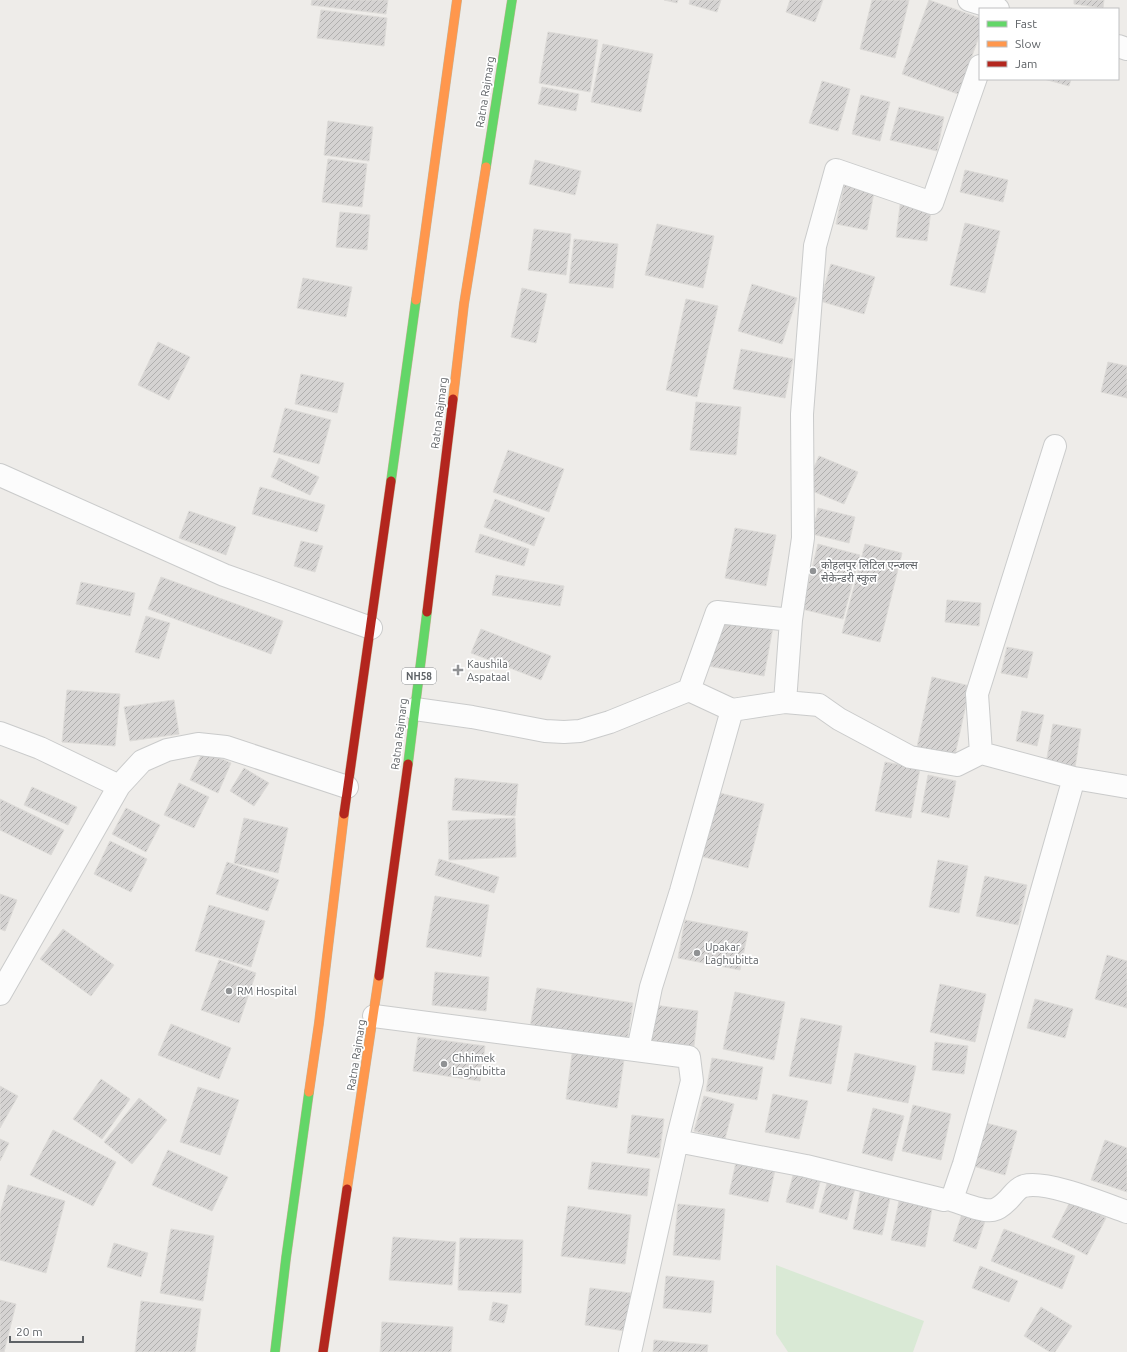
<svg xmlns="http://www.w3.org/2000/svg" width="1127" height="1352" viewBox="0 0 1127 1352" font-family="Ubuntu,'Noto Sans Devanagari',sans-serif">
  <style>
    .green { fill: #d9e9d5 }
    .building { fill: url(#building-hatch); stroke: #dddbd8 }
    .lines { fill: none; stroke-linecap: round; stroke-linejoin: round }
    .street-casing { stroke: #cacbcb; stroke-width: 24 }
    .fast-casing { stroke: #c5b397; stroke-width: 10 }
    .slow-casing { stroke: #c5b397; stroke-width: 10 }
    .jam-casing { stroke: #c5b397; stroke-width: 10 }
    .street { stroke: #fcfcfc; stroke-width: 22 }
    .fast { stroke: #63d668; stroke-width: 9 }
    .slow { stroke: #ff974d; stroke-width: 9 }
    .jam { stroke: #b3261e; stroke-width: 9 }
    .poi-dot { fill: #909294; stroke: #fff; stroke-width: 1.5 }
    .labels { text-anchor: middle; dominant-baseline: central; stroke-width: 3.5; stroke-linejoin: round; paint-order: stroke }
    .shield { fill: #fff; stroke: #8e9194; stroke-width: 1 }
    .shield-label { font-size: 10px; font-weight: bold; fill: #5e6266 }
    .street-label { font-size: 11px; fill: #5e6266; stroke: #fff }
    .poi-label { font-size: 11px; fill: #5e6266; stroke: #fff; text-anchor: start }
  </style>
  <defs>
    <pattern id="building-hatch" width="6" height="6" patternUnits="userSpaceOnUse"><rect width="6" height="6" fill="#d5d3d2"/><path d="M-1 1l2-2M0 6l6-6M5 7l2-2" fill="none" stroke="#b0afae"/></pattern>
  </defs>
  <rect width="100%" height="100%" fill="#eeece9"/>
  <!-- green -->
  <path class="green" d="M776,1265l148,56 -11,31h-125l-12,-18z"/>
  <!-- building -->
  <path class="building" d="M312,0h76l-2,14 -75,-9z
    M664,0h14l-1,3z
    M690,0h31l-4,12 -28,-8z
    M790,0h33l-8,22 -29,-10z
    M872,0h37l-14,58 -35,-9z
    M929,0l51,18v16l-22,60 -56,-20z
    M1074,0h30l-1,8 -29,-4z
    M321,10l66,8 -3,28 -67,-8z
    M548,32l50,8 -8,52 -51,-9z
    M603,44l50,10 -12,58 -50,-10z
    M1044,79h27l-2,7z
    M822,81l28,8 -12,42 -29,-8z
    M542,87l37,7 -3,17 -38,-7z
    M861,95l29,7 -10,39 -28,-7z
    M899,107l45,10 -7,34 -47,-11z
    M328,121l45,6 -4,34 -45,-6z
    M328,159l39,5 -5,43 -40,-5z
    M535,160l46,11 -6,24 -46,-11z
    M965,170l43,10 -5,22 -43,-10z
    M845,182l30,5 -8,43 -31,-6z
    M901,198l31,4 -5,39 -31,-4z
    M340,212l30,3 -3,35 -31,-3z
    M965,223l35,8 -15,62 -35,-8z
    M657,224l57,12 -11,52 -58,-13z
    M534,229l37,5 -5,41 -38,-5z
    M574,239l44,5 -5,44 -44,-5z
    M831,264l44,13 -11,37 -44,-13z
    M303,278l49,9 -6,30 -49,-9z
    M752,284l45,14 -15,46 -44,-13z
    M522,288l25,6 -11,49 -25,-6z
    M686,299l32,7 -21,91 -31,-7z
    M158,342l32,15 -21,43 -31,-15z
    M741,349l52,10 -8,39 -52,-9z
    M1108,362l19,4v32l-26,-6z
    M301,374l43,9 -7,30 -42,-9z
    M696,402l45,5 -5,48 -46,-5z
    M285,408l46,12 -12,44 -46,-12z
    M508,450l56,19 -15,43 -56,-20z
    M819,456l39,16 -14,32 -39,-16z
    M279,458l40,19 -9,18 -39,-18z
    M260,487l65,18 -8,27 -65,-18z
    M495,499l50,19 -11,28 -50,-19z
    M818,508l37,9 -6,26 -37,-9z
    M189,511l47,16 -10,28 -47,-17z
    M735,528l41,7 -10,51 -41,-8z
    M480,534l49,15 -5,17 -49,-14z
    M301,541l22,5 -8,26 -21,-6z
    M818,544l42,11 -17,64 -41,-10z
    M865,544l37,9 -22,89 -38,-9z
    M496,575l68,11 -4,20 -68,-11z
    M161,577l122,44 -12,33 -123,-45z
    M81,582l54,11 -5,23 -54,-12z
    M947,600l34,3 -2,23 -34,-4z
    M146,616l24,7 -11,36 -24,-7z
    M717,618l56,9 -9,49 -56,-10z
    M481,629l70,27 -10,24 -70,-27z
    M1007,647l26,5 -6,26 -26,-5z
    M932,677l38,9 -15,69 -38,-8z
    M67,690l53,4 -5,52 -53,-4z
    M174,700l5,34 -49,7 -6,-34z
    M1022,711l22,4 -7,31 -21,-5z
    M1053,724l28,5 -6,39 -29,-5z
    M203,751l28,12 -13,30 -28,-13z
    M885,762l35,6 -9,50 -36,-7z
    M244,768l25,15 -15,23 -24,-15z
    M928,775l28,6 -7,37 -28,-6z
    M455,778l63,6 -3,32 -63,-6z
    M179,783l30,14 -15,31 -30,-13z
    M32,787l45,20 -9,18 -44,-20z
    M716,792l48,12 -16,64 -48,-12z
    M0,799l64,31 -13,25 -51,-25z
    M126,808l34,17 -14,27 -34,-18z
    M244,818l44,10 -10,45 -44,-10z
    M515,818l1,39 -67,3 -1,-39z
    M110,841l37,18 -16,33 -37,-18z
    M439,859l60,18 -5,16 -59,-18z
    M938,860l30,6 -9,47 -30,-6z
    M227,862l52,18 -11,31 -52,-17z
    M985,876l42,9 -9,40 -42,-9z
    M0,894l17,6 -12,31 -5,-2z
    M435,896l54,9 -8,52 -55,-10z
    M209,905l56,16 -14,46 -56,-16z
    M685,920l63,12 -8,38 -62,-12z
    M63,929l51,36 -23,31 -51,-37z
    M1107,955l20,6v47l-32,-9z
    M219,960l37,13 -17,50 -38,-13z
    M435,972l54,5 -3,34 -54,-6z
    M940,984l46,10 -11,48 -45,-10z
    M537,988l96,15 -6,39 -97,-15z
    M735,992l50,10 -11,58 -51,-11z
    M1035,999l38,10 -8,29 -38,-10z
    M654,1005l44,6 -4,35 -45,-5z
    M801,1018l41,8 -11,58 -42,-8z
    M171,1024l60,24 -12,31 -61,-24z
    M418,1037l67,9 -5,35 -67,-10z
    M935,1042l33,4 -4,28 -32,-4z
    M573,1047l52,6 -8,55 -51,-9z
    M855,1053l61,13 -8,37 -61,-12z
    M712,1058l51,9 -6,33 -51,-9z
    M101,1079l29,20 -28,40 -29,-20z
    M0,1086l18,10 -18,32z
    M198,1087l41,13 -19,55 -40,-13z
    M773,1094l35,7 -9,38 -34,-7z
    M704,1096l30,8 -9,35 -31,-8z
    M139,1098l28,22 -35,44 -28,-22z
    M913,1105l38,9 -10,46 -39,-9z
    M873,1108l31,8 -12,45 -30,-8z
    M632,1115l32,4 -5,39 -32,-5z
    M978,1121l39,10 -12,44 -39,-11z
    M53,1130l63,32 -23,44 -63,-31z
    M0,1139l9,4 -9,18z
    M1105,1140l22,8v44l-36,-12z
    M168,1150l60,27 -16,34 -60,-26z
    M592,1162l58,7 -3,27 -59,-7z
    M736,1162l39,8 -7,32 -39,-8z
    M795,1168l27,7 -9,34 -27,-7z
    M829,1176l27,8 -9,36 -28,-8z
    M8,1185l57,16 -19,72 -46,-13v-46z
    M861,1188l30,6 -9,41 -29,-6z
    M900,1196l33,7 -8,44 -34,-7z
    M1071,1200l35,18 -19,37 -35,-18z
    M678,1204l47,5 -5,51 -47,-5z
    M568,1206l63,9 -6,49 -64,-8z
    M963,1211l23,7 -10,31 -23,-8z
    M171,1229l43,7 -11,65 -43,-8z
    M1004,1229l71,27 -13,33 -71,-28z
    M393,1237l63,5 -4,43 -63,-5z
    M460,1238l63,2 -2,53 -63,-3z
    M114,1243l34,10 -7,24 -34,-10z
    M980,1266l38,15 -9,21 -37,-14z
    M666,1276l48,5 -3,32 -48,-5z
    M590,1288l41,5 -6,38 -40,-6z
    M0,1300l16,4 -12,48h-4z
    M141,1301l60,8 -6,43h-60z
    M493,1302l15,3 -4,18 -15,-3z
    M1041,1307l31,19 -17,26h-5l-26,-16z
    M382,1322l71,5 -2,25h-71z
    M654,1340l54,5 -1,7h-54z"/>
  <g class="lines">
    <!-- street casing -->
    <g class="street-casing">
      <path id="street" d="M969,0l29,9
        M1118,46l9,3
        M0,475l224,100 147,53
        M689,690l43,20 53,-8 34,3 20,14 71,38 47,8 24,-12 93,25 53,9
        M785,702l6,-82
        M415,709l57,8 73,14 19,1 16,-1 30,-9 79,-32 28,-78 74,8 12,-82 -1,-124 13,-168 21,-76 96,33 48,-137
        M0,733l40,15 79,38 -119,208
        M981,753l-4,-59 78,-248
        M119,786l23,-25 25,-11 31,-6 28,3 121,40
        M374,1016l315,41 3,24 -15,60 -47,211
        M638,1050l13,-63 30,-96 51,-181
        M677,1141l129,25 138,34 5,-1 4,-3 11,-32 110,-386
        M949,1199c12,4 33,13 44,11 6,-1 11,-6 15,-10 5,-5 9,-12 16,-14 23,-6 80,18 103,26"/>
    </g>
    <!-- fast casing -->
    <g class="fast-casing">
      <path id="fast" d="M486,167l26,-167
        M391,481l25,-181
        M408,764l19,-152
        M275,1352l11,-94 23,-166"/>
    </g>
    <!-- slow casing -->
    <g class="slow-casing">
      <path id="slow" d="M416,300l41,-300
        M453,399l11,-95 22,-137
        M309,1092l10,-69 25,-209
        M347,1189l32,-213"/>
    </g>
    <!-- jam casing -->
    <g class="jam-casing">
      <path id="jam" d="M427,612l26,-213
        M344,814l47,-333
        M379,976l29,-212
        M323,1352l24,-163"/>
    </g>
    <!-- street -->
    <use href="#street" class="street"/>
    <!-- fast -->
    <use href="#fast" class="fast"/>
    <!-- slow -->
    <use href="#slow" class="slow"/>
    <!-- jam -->
    <use href="#jam" class="jam"/>
  </g>
  <!-- markers -->
  <g class="poi-dot">
    <circle cx="813" cy="571" r="4"/>
    <path d="M456 664h4v4h4v4h-4v4h-4v-4h-4v-4h4z"/>
    <circle cx="697" cy="953" r="4"/>
    <circle cx="229" cy="991" r="4"/>
    <circle cx="444" cy="1064" r="4"/>
  </g>
  <g class="labels">
    <!-- shield labels -->
    <rect class="shield" x="402" y="668" width="34" height="16" rx="3"/>
    <g class="shield-label">
      <text x="419" y="676">NH58</text>
    </g>
    <!-- street labels -->
    <g class="street-label">
      <text transform="translate(485 92) rotate(-81)">Ratna Rajmarg</text>
      <text transform="translate(439 413) rotate(-83)">Ratna Rajmarg</text>
      <text transform="translate(399 734) rotate(-83)">Ratna Rajmarg</text>
      <text transform="translate(356 1055) rotate(-81)">Ratna Rajmarg</text>
    </g>
    <!-- poi labels -->
    <g class="poi-label">
      <text x="821" y="565">कोहलपुर लिटिल एन्जल्स<tspan x="821" dy="13">सेकेन्डरी स्कुल</tspan></text>
      <text x="467" y="664">Kaushila<tspan x="467" dy="13">Aspataal</tspan></text>
      <text x="705" y="947">Upakar<tspan x="705" dy="13">Laghubitta</tspan></text>
      <text x="237" y="991">RM Hospital</text>
      <text x="452" y="1058">Chhimek<tspan x="452" dy="13">Laghubitta</tspan></text>
    </g>
  </g>
  <!-- legend -->
  <rect x="979" y="8" width="140" height="72" fill="#ffffff" stroke="#bfc0c2"/>
  <rect x="987" y="21" width="20" height="6" fill="#63d668" stroke="#bfc0c2"/>
  <text x="1015" y="28" font-size="12" fill="#5e6266">Fast</text>
  <rect x="987" y="41" width="20" height="6" fill="#ff974d" stroke="#bfc0c2"/>
  <text x="1015" y="48" font-size="12" fill="#5e6266">Slow</text>
  <rect x="987" y="61" width="20" height="6" fill="#b3261e" stroke="#bfc0c2"/>
  <text x="1015" y="68" font-size="12" fill="#5e6266">Jam</text>
  <!-- scale -->
  <path d="M10 1336v6h73v-6" fill="none" stroke="#5e6266" stroke-width="2"/>
  <text x="16" y="1336" font-size="12" fill="#5e6266" stroke="#ffffff" stroke-width="3" paint-order="stroke">20 m</text>
</svg>
